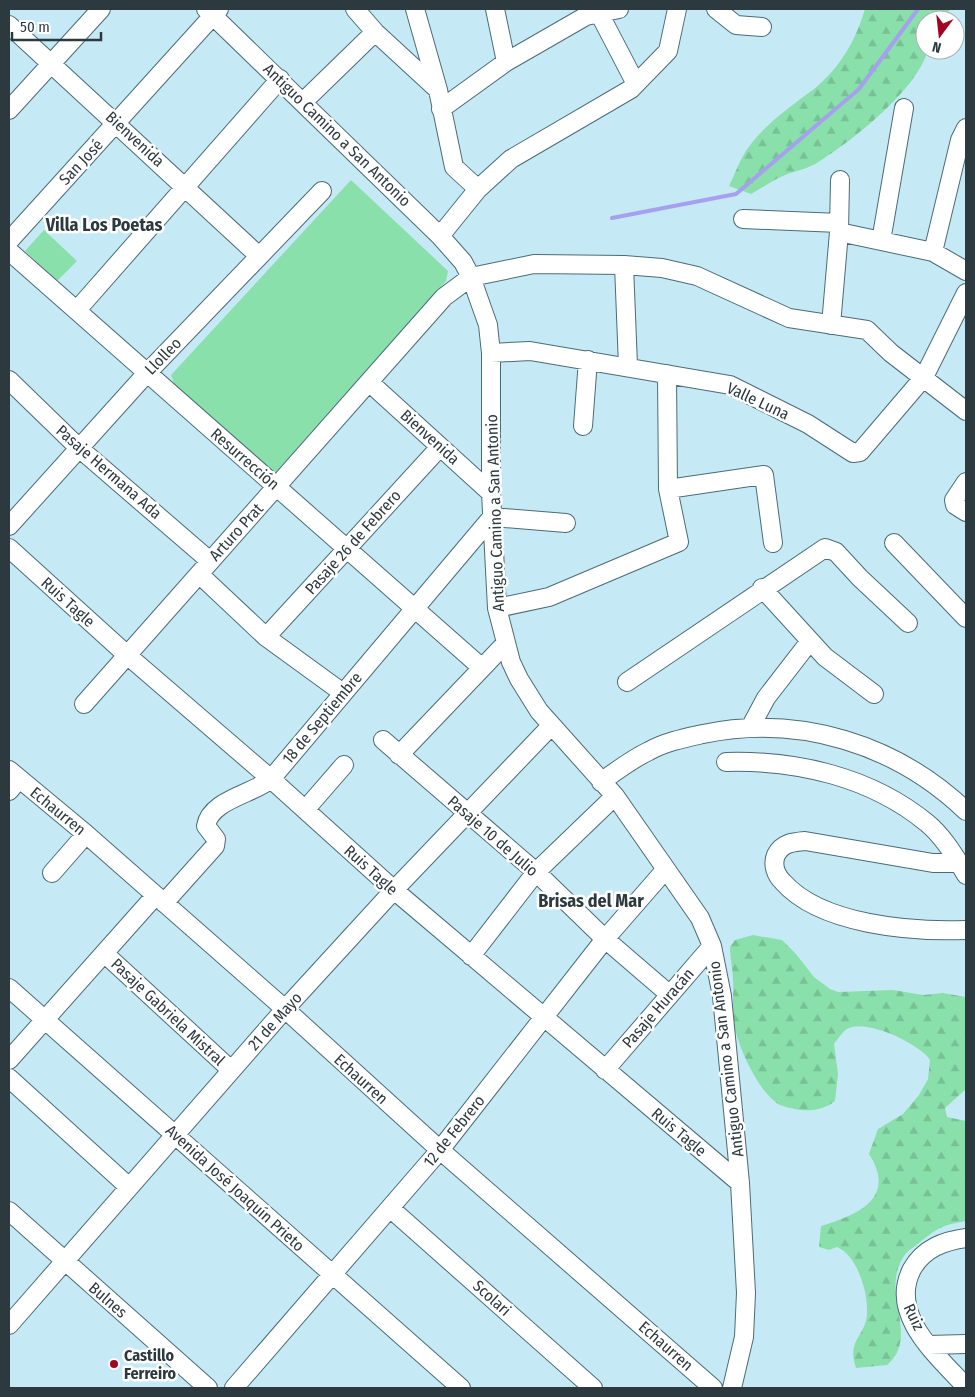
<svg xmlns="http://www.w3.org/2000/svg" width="975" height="1397" viewBox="0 0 975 1397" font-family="'Fira Sans Condensed',sans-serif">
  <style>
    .forest { fill: url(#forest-firs) }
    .garden { fill: #8ae0ab }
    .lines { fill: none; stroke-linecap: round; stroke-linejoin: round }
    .stream { stroke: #a5a1ef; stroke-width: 4 }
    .minor-casing { stroke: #4b6c76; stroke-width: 20 }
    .minor { stroke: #fff; stroke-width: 18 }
    .poi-dot { fill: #a2041f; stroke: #fff; stroke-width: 2 }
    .labels { text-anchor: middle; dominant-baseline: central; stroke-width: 5; stroke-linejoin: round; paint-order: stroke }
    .street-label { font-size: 16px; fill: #2c3a3f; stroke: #fff }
    .poi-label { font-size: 16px; font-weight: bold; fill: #2c3a3f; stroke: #fff; text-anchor: start }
    .neighbourhood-label { font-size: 18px; font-weight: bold; fill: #2c3a3f; stroke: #fff }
  </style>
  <defs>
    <pattern id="forest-firs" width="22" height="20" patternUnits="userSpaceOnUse" patternTransform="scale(1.25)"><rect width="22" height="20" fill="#8ae0ab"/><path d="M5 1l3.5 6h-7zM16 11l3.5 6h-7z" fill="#77c194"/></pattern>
  </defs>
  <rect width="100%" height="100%" fill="#c6e9f6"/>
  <!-- forest -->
  <path class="forest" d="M865,9h86l-12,11h-14v30h3c-12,41 -75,90 -111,113 -10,6 -22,8 -32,12 -12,5 -23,13 -34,19l-22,-8c6,-12 11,-27 19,-38 18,-25 42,-41 66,-59 26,-21 42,-49 51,-80z
    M753,935l29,5 14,14 18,23 16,12 8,3 55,-2 30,5 20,-2 23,4v92l-21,19 2,9 19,4v100c-23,4 -29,7 -47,22 -6,5 -11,7 -15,13 -25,36 17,80 -17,109l-31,3c-10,-29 11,-32 11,-56 1,-20 -10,-57 -30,-65l-8,3 -10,-3 2,-21c35,-11 77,-27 48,-72l9,-25 25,-15 16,-19 9,-16 2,-19c-10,-16 -65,-42 -83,-31 -5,3 -9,10 -13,15l4,30 -3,27c-11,9 -26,11 -40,8 -4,-1 -10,-2 -15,-4 -22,-12 -44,-62 -47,-86 -1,-12 1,-25 0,-38 0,-12 -3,-22 -3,-34l5,-7z"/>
  <!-- garden -->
  <path class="garden" d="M351,180l97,91 -2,10 -170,191h-10l-91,-86 -4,-11z
    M44,230l33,31 -20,20 -32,-30z"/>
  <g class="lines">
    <!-- stream -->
    <path class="stream" d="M612,218l124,-24 123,-105 59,-80"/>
    <!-- minor casing -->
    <g class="minor-casing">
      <path id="minor" d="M206,9l234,227 23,26 8,15 17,48 3,28v140l6,115 14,54 8,17 20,32 76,85 85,122 12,28 10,50 18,187 6,110 -2,44 -12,51
        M355,9l20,23 63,58
        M415,9l23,81 16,77 24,22
        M495,9l11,53
        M716,9l20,16 26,2
        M599,13l37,71
        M9,25l250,231
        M303,102l72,-70
        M441,109l65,-47 80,-46 33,-7
        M9,110l92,-101
        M743,219l96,4
        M839,232l94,20 33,19
        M440,236l38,-47 33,-30 120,-70 37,-38 9,-42
        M9,241l210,-232
        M881,241l23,-133
        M9,251l472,416
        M933,252l27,-112 6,-12
        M624,265l4,101
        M77,310l203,-231
        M831,325l8,-93 1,-52
        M491,353l39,-2 200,34 78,39 45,29 7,-1 64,-75 42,-84
        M9,380l70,68 131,113
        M369,382l122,111
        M583,426l5,-66
        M966,482l-12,18 1,5 11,7
        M668,489l96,-14 9,68
        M9,526l138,-153 175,-182
        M894,543l72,75
        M9,548l118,107 144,124 123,111 346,293
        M199,574l67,63 77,56
        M762,588l63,69 49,37
        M497,608l52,-11 130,-55 -11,-53 -1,-115
        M266,637l174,-190
        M627,682l198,-134 11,4 24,26 48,45
        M84,704l360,-407 27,-20 63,-13 90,1 38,3 35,8 92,42 78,12 24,23 75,58
        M750,728l16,-30 44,-57
        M383,740l153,132 69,67 64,55
        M399,755l106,-111
        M726,762c71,-2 145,15 201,61 16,13 29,34 39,52
        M9,770l77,64 199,175 155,141 273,238
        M601,782c15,-11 31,-23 48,-31 16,-9 36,-13 54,-17 96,-20 193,10 263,77
        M9,791l10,-12
        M305,810l39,-45
        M959,863h-26l-128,-22c-12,1 -23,2 -29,14 -4,10 0,20 7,27 38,43 129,50 183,48
        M52,873l34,-39
        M164,903l51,-57 1,-7 -10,-13c4,-26 47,-32 65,-47l221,-262 74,6
        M104,953l127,117
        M471,956l65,-84 79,-76
        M9,988l452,400
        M9,1060l146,-164
        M605,1070l107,-124
        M9,1078l120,109
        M390,1208l203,180
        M9,1211l199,177
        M966,1238c-22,3 -42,10 -54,31 -24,46 26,87 54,118
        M9,1325l276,-316 109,-119 157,-164
        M928,1345l38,-1
        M234,1388l206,-238 165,-211 61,-70"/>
    </g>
    <!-- minor -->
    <use href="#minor" class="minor"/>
  </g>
  <!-- markers -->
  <circle class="poi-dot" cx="114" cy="1364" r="5"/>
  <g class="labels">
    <!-- street labels -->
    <g class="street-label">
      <text transform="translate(337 135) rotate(44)">Antiguo Camino a San Antonio</text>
      <text transform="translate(135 139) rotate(43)">Bienvenida</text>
      <text transform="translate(81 162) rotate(-47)">San José</text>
      <text transform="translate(163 356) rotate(-46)">Llolleo</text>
      <text transform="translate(758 401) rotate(25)">Valle Luna</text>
      <text transform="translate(430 437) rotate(42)">Bienvenida</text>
      <text transform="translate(245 459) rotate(41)">Resurrección</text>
      <text transform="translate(109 472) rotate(41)">Pasaje Hermana Ada</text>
      <text transform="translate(495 513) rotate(-92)">Antiguo Camino a San Antonio</text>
      <text transform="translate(236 532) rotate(-48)">Arturo Prat</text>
      <text transform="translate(353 542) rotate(-48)">Pasaje 26 de Febrero</text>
      <text transform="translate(68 602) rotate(42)">Ruis Tagle</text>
      <text transform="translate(322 718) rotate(-50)">18 de Septiembre</text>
      <text transform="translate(58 811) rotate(39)">Echaurren</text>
      <text transform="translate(493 836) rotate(41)">Pasaje 10 de Julio</text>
      <text transform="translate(371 870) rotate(42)">Ruis Tagle</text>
      <text transform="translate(658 1008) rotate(-49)">Pasaje Huracán</text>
      <text transform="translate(168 1012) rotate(43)">Pasaje Gabriela Mistral</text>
      <text transform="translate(275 1021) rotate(-48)">21 de Mayo</text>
      <text transform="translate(726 1059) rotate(-97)">Antiguo Camino a San Antonio</text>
      <text transform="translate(361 1079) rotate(42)">Echaurren</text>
      <text transform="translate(454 1131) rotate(-51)">12 de Febrero</text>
      <text transform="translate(679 1132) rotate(40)">Ruis Tagle</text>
      <text transform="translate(235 1188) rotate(42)">Avenida José Joaquín Prieto</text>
      <text transform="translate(492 1298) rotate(42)">Scolari</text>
      <text transform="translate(108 1300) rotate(41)">Bulnes</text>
      <text transform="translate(914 1317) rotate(65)">Ruiz</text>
      <text transform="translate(666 1346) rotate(41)">Echaurren</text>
    </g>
    <!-- poi labels -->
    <g class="poi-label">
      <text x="124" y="1355">Castillo<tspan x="124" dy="18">Ferreiro</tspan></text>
    </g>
    <!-- neighbourhood labels -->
    <g class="neighbourhood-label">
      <text x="104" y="225">Villa Los Poetas</text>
      <text x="591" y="901">Brisas del Mar</text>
    </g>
  </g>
  <!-- border -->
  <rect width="975" height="1397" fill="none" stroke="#2c3a3f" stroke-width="20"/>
  <!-- north arrow -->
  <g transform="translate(940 35) rotate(195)"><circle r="24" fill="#ffffff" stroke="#abb0b2"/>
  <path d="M0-4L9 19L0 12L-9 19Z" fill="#a2041f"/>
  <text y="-8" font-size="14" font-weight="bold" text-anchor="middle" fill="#2c3a3f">N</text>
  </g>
  <!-- scale -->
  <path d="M12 32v8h89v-8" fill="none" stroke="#2c3a3f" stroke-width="2.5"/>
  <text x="20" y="32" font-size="15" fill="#2c3a3f" stroke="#ffffff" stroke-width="4" paint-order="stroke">50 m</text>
</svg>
